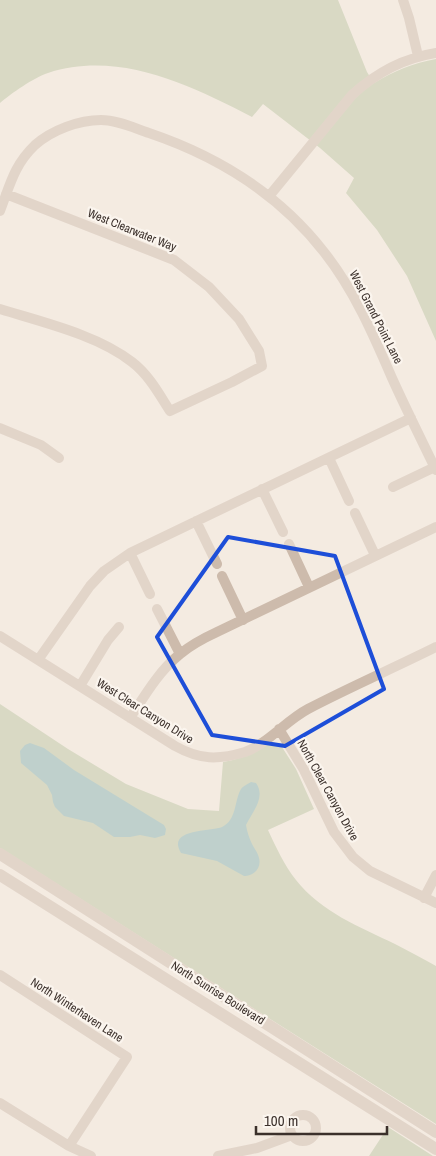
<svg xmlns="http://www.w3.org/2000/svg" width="436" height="1156" viewBox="0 0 436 1156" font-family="'Archivo Narrow',sans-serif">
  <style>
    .green { fill: #b8c4a0 }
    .water { fill: #7fb0b2 }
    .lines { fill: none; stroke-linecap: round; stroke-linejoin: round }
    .minor { stroke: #cdbbac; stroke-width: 10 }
    .tertiary { stroke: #cdbbac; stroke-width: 12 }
    .marked { fill: none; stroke: #1d4ed8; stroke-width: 4; stroke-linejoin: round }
    .labels { text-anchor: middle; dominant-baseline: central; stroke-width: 4.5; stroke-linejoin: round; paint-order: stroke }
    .street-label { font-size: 12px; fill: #3b302b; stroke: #fbf5ee }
  </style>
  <rect width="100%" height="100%" fill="#f4ebe1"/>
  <!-- green -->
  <path class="green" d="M0,0h338l29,72 7,11c20,-12 39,-20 62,-24v282l-29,-65 -30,-46 -31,-37 8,-15 -34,-30 -57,-44 -11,13c-62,-32 -133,-67 -204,-44 -15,5 -36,20 -48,30z
    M0,704l68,45 58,35 62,25 31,2 4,-49c18,-3 33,-9 48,-20l9,2 16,25 18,40 -46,21c8,17 16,35 28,50 25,32 64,47 99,64 14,7 28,15 41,22v158l-436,-276z
    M388,1127l45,29h-64z"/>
  <!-- water -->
  <path class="water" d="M30,743l14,5 30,22 90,55 2,4 -1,6 -10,3 -15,-3 -10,2h-16l-21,-14 -29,-7 -9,-9 -2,-5 -1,-7 -5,-10 -26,-22 -1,-12 5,-6z
    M251,782l5,1c10,14 -3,28 -10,42 1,6 3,13 6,19 2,4 6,9 7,14 3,10 -6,19 -15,18l-27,-15 -36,-8c-15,-25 30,-21 41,-26 15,-7 12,-26 19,-38 2,-3 7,-5 10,-7z"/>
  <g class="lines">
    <!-- minor -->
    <path class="minor" d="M403,0l6,18 9,38
      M270,195l82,-100c24,-22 52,-37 84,-42
      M0,211c10,-26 14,-46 35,-66 17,-15 44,-25 66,-25 16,0 33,8 48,13 68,23 130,61 175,119 30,38 49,82 68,126 14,31 29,61 44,92
      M0,309c42,13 98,26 132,53 17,13 27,32 38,49l62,-29 30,-16 -3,-15 -20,-32 -30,-32 -35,-27 -168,-66
      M0,428l41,17 18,13
      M329,458l20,43
      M393,487l42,-20
      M262,489l21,43
      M355,513l20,42
      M196,521l21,43
      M289,544l20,43
      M130,553l20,41
      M222,576l21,44
      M157,609l23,45
      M0,636l175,110c25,14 43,14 70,6 22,-8 42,-32 63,-43 42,-22 86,-41 128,-62
      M38,660l52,-74 14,-15 26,-18 281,-135
      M80,686l28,-46 11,-13
      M130,718c15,-23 29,-47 50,-64 11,-9 24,-16 37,-22l219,-105
      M279,729l25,41 30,62 19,25 17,14 66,32
      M424,898l12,-23
      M0,975l127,82 -58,89
      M0,1103l69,43 22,10
      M290 1128a13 13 0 1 1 26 0a13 13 0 1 1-26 0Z
      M218,1156l39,-8 35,-13"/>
    <!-- tertiary -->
    <path class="tertiary" d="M0,854l436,278
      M0,875l436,274"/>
  </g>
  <!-- marked area -->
  <path d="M0 0H436V1156H0ZM228,537l107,19 49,133 -99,57 -73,-11 -55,-98z" fill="#f4ebe1" fill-opacity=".55" fill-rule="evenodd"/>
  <path class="marked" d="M228,537l107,19 49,133 -99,57 -73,-11 -55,-98z"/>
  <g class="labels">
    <!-- street labels -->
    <g class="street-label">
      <text transform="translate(132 230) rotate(22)">West Clearwater Way</text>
      <text transform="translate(376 317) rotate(63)">West Grand Point Lane</text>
      <text transform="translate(145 711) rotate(32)">West Clear Canyon Drive</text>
      <text transform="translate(328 790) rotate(61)">North Clear Canyon Drive</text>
      <text transform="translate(218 993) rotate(32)">North Sunrise Boulevard</text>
      <text transform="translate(77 1010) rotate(33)">North Winterhaven Lane</text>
    </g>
  </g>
  <!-- scale -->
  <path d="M256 1126v8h131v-8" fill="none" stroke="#3b302b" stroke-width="2.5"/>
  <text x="264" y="1126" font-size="15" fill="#3b302b" stroke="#fbf5ee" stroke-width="4" paint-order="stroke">100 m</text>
</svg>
